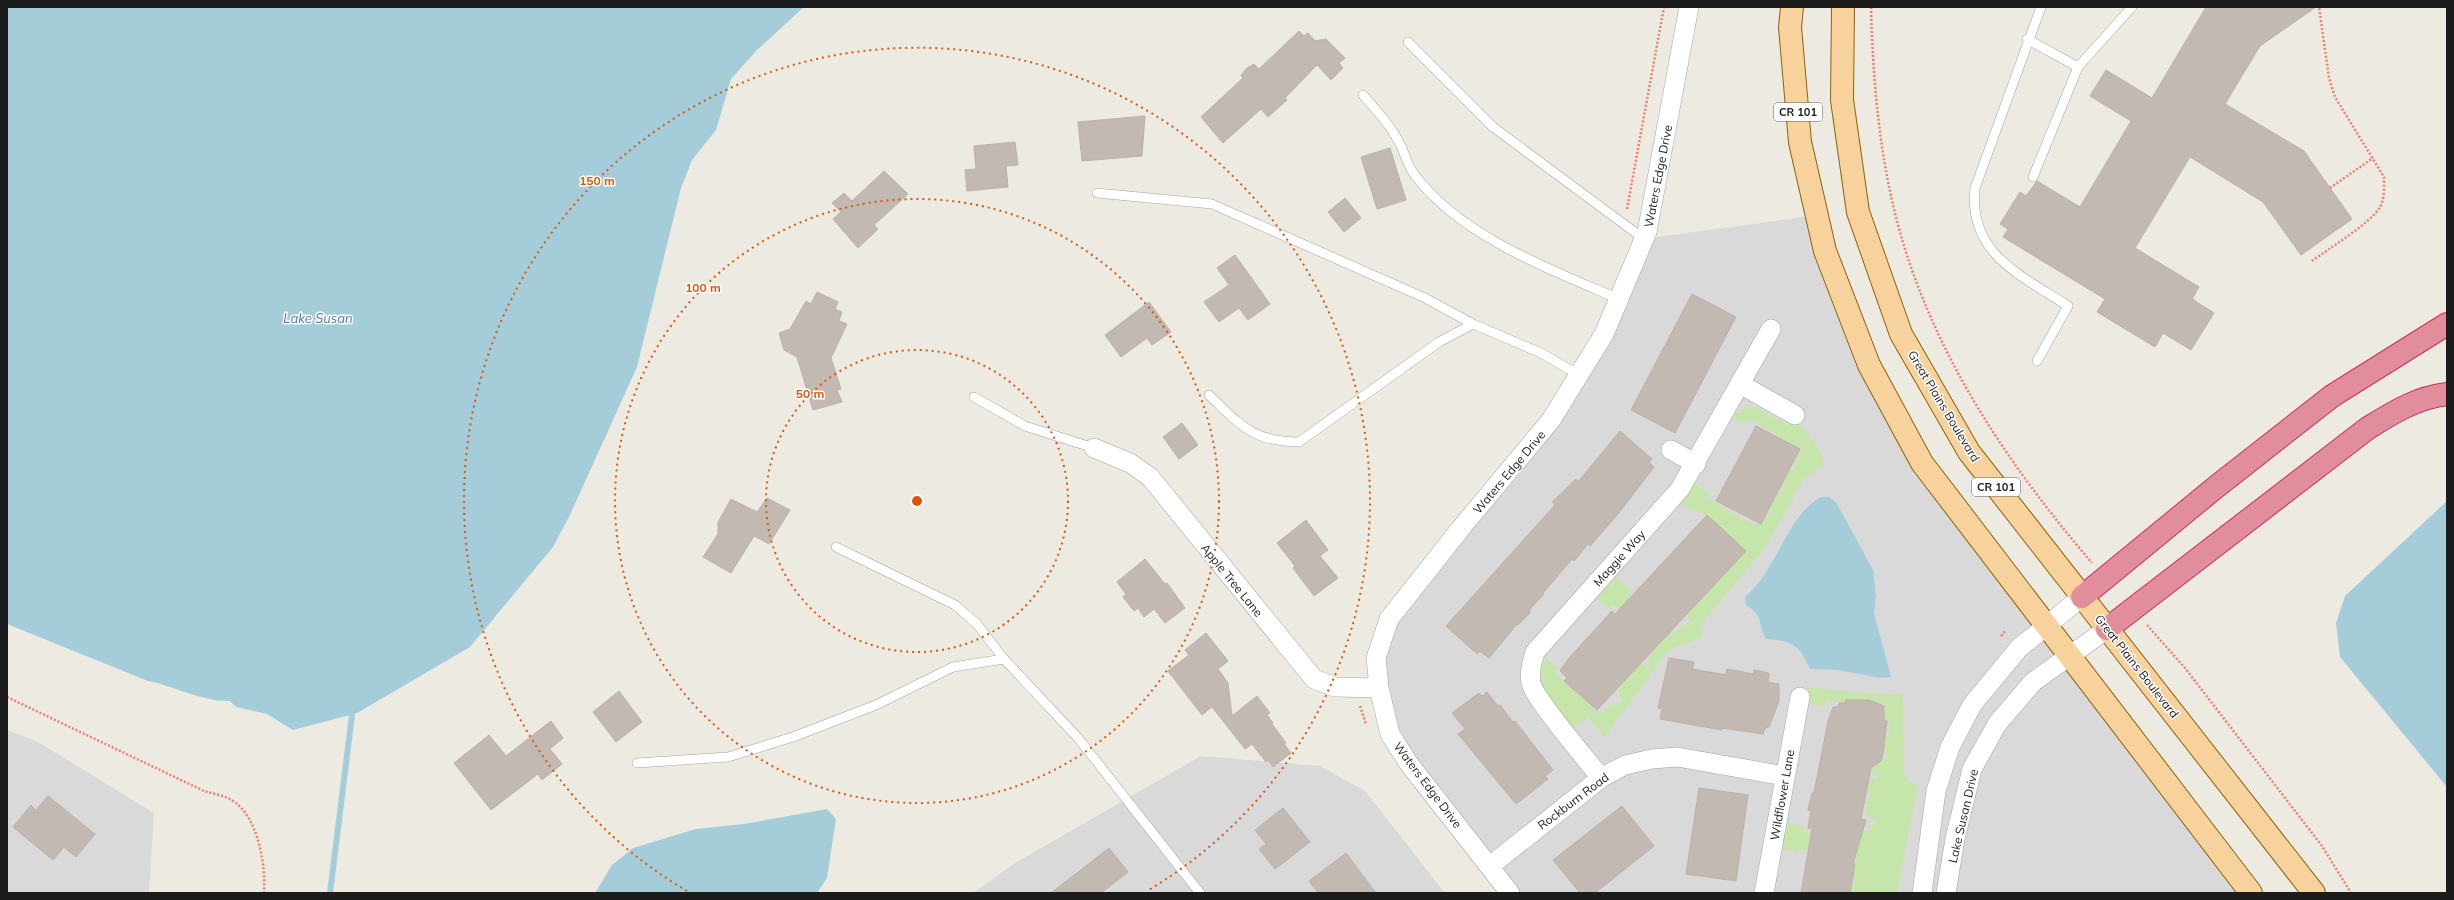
<svg xmlns="http://www.w3.org/2000/svg" width="2454" height="900" viewBox="0 0 2454 900" font-family="Mulish,sans-serif">
  <style>
    .residential { fill: #dad9d9 }
    .grass { fill: #c6e5aa }
    .water { fill: #a4ccd9 }
    .lines { fill: none; stroke-linecap: round; stroke-linejoin: round }
    .stream { stroke: #a4ccd9; stroke-width: 6 }
    .building { fill: #c1b9b2; stroke: #beb0a5 }
    .lane-casing { stroke: #a3a3a3; stroke-width: 10 }
    .street-casing { stroke: #a3a3a3; stroke-width: 20 }
    .primary-casing { stroke: #8d6307; stroke-width: 24 }
    .highway-casing { stroke: #ce2c61; stroke-width: 24 }
    .path { stroke: #f37d6d; stroke-width: 2.5; stroke-dasharray: 2 2; stroke-linecap: butt }
    .lane { stroke: #fff; stroke-width: 9 }
    .street { stroke: #fff; stroke-width: 19 }
    .primary { stroke: #f7d29d; stroke-width: 22 }
    .highway { stroke: #e18d9b; stroke-width: 22 }
    .ring { fill: none; stroke: #de560d; stroke-width: 2; stroke-dasharray: 2 4 }
    .labels { text-anchor: middle; dominant-baseline: central; stroke-width: 3; stroke-linejoin: round; paint-order: stroke }
    .shield { fill: #fff; stroke: #606060; stroke-width: 1 }
    .shield-label { font-size: 11px; font-weight: bold; fill: #1c1c1c }
    .street-label { font-size: 12px; fill: #1c1c1c; stroke: #fff }
    .water-label { font-size: 13px; font-style: italic; fill: #4e79a6; stroke: #fff }
    .centre { fill: #de560d; stroke: #fff; stroke-width: 2 }
    .ring-label { font-size: 12px; text-anchor: middle; font-weight: bold; fill: #de560d; stroke: #fff; stroke-width: 3; stroke-linejoin: round; paint-order: stroke }
  </style>
  <rect width="100%" height="100%" fill="#edeae2"/>
  <!-- residential -->
  <path class="residential" d="M1817,215l105,248 329,430h-741l-101,-129 -30,-76 10,-69 163,-199 92,-181z
    M7,730l31,12 116,71 -5,80h-142z
    M1201,756l119,10 45,25 80,102h-472l42,-30z"/>
  <!-- grass -->
  <path class="grass" d="M1750,407l9,2 30,16 2,-4 6,-1 21,27 7,18 -11,6 -11,10 -39,68 -61,73 -2,16 -33,12 -63,87 -16,-20 -16,11c-16,-18 -43,-45 -27,-70l13,11 -4,4 40,37 -1,3 4,1 12,-9 12,-3 -4,-12 3,-4v-3l5,-5 6,4 -3,-6 12,-13 6,6 3,-1 -3,-6 11,-20 -45,-37 -4,4 -12,-10 19,-22 15,13 -3,5 43,39 2,-5 2,3 14,-11 3,4 2,-2 -9,-9 7,-7h3l3,-8 6,3 -6,-5 12,-16 8,5 -3,-4 12,-15 10,6 -6,-6 11,-18 -43,-39 -4,4 -14,-12 13,-18 16,9 -4,4 48,28 -1,3 7,-8 3,2 8,-13 6,3 -10,-7 10,-8 4,-8 6,3 -9,-7 10,-16 10,3 -5,-3 5,-14 -4,-2 3,-6 -48,-28 -3,6 -14,-8 9,-8z
    M1802,687c34,2 67,8 101,7l1,78 5,9 9,4 -21,108h-47l1,-10h5v-3h-4l4,-24 -15,-7 -31,2 -11,-2 -1,3 -18,-3 5,-26 20,3 -1,7 63,-2 1,-5 8,-2 1,-3 -4,-1v-3l-8,-1 2,-15h5l2,-4 -7,-1 1,-4h-2l3,-14 8,1 1,-3 -6,-1 1,-9 9,-8 5,1 1,-4 -5,-1 -6,-18 13,1 1,-4 -3,-1 2,-11h-6l-15,-21h-23l-1,3 -19,-3 -1,6 -18,-3 2,-9 -6,-1z"/>
  <!-- water -->
  <path class="water" d="M7,7h797l-47,43 -26,29 -15,51 -24,30 -11,28 -44,179 -68,150 -16,30 -83,100 -113,66 -64,17 -26,-16 -31,-7 -6,-6c-28,1 -55,-15 -82,-20l-141,-57z
    M1821,497h8l7,5 37,68 3,26 -2,17 17,64 -9,1 -45,-8 -27,-1c-11,-25 -18,-28 -44,-30 -10,-18 0,-21 -20,-34l-1,-8c31,-25 43,-83 76,-100z
    M2447,501v286l-107,-130 -4,-34 9,-27z
    M827,809l9,10 -9,59 -10,15h-222l17,-28 21,-17 63,-19 48,-5z"/>
  <g class="lines">
    <!-- stream -->
    <path class="stream" d="M330,893l22,-178 -2,-8"/>
  </g>
  <!-- building -->
  <path class="building" d="M2206,7h110l-56,39 -35,58 79,47 48,68 -51,36 -38,-53 -73,-45 -55,91 64,39 -7,12 22,14 -23,37 -28,-17 -8,14 -58,-35 8,-13 -102,-62 5,-8 -8,-5 20,-32 6,4 11,-15 43,26 51,-86 -41,-25 16,-26 46,28z
    M1299,31l5,5 4,-3 7,8 11,-2 19,19 -6,5 4,5 -12,12 -14,-15 -32,33 2,2 -19,17 -7,-8 -38,34 -22,-26 42,-39 -2,-3 6,-7 7,-4 5,5z
    M1145,116l-3,40 -60,5 -4,-39z
    M1015,142l3,23 -12,1 2,21 -41,4 -2,-21 11,-1 -2,-23z
    M1390,148l16,52 -29,9 -16,-52z
    M884,171l24,23 -34,31 4,4 -20,19 -25,-29 8,-7 -9,-9 12,-10 8,8z
    M1345,198l16,20 -17,14 -16,-20z
    M1235,255l35,49 -22,16 -9,-12 -20,14 -15,-20 25,-17 -12,-17z
    M817,292l21,10 -3,7 7,3 -3,9 8,3 -16,34 10,31 -4,1 5,12 -29,8 -16,-53 -13,-7 -5,-17 11,-4 16,-28 5,3z
    M1692,294l44,23 -61,116 -44,-23z
    M1149,302l22,30 -19,13 -5,-7 -26,19 -16,-22z
    M1182,423l16,22 -19,14 -16,-22z
    M1756,426l44,23 -39,75 -45,-23z
    M1620,431l32,28 -3,3 5,5 -36,47 -28,32 -2,-2 -14,17 -2,-2 -29,34 1,1 -15,16 2,2 -13,13 -1,-1 -28,34 -9,-7 -3,3 -31,-28 109,-121 -3,-3 24,-23 2,3z
    M767,498l23,12 -21,34 -15,-8 -23,37 -28,-16 15,-23v-12l13,-23 26,13z
    M1707,515l39,36 -149,159 -33,-29 3,-3 -7,-7 9,-13 43,-47 3,3z
    M1306,520l22,30 -8,6 18,22 -24,18 -21,-28 2,-2 -18,-23z
    M1145,559l20,25 2,-1 18,25 -20,15 -11,-14 -10,8 -6,-9 -4,3 -11,-14 3,-3 -9,-12z
    M1206,633l22,28 -10,8 10,14 4,33 25,-20 13,17 -3,2 6,8 -1,1 14,19 -2,1 7,9 -18,14 -5,-7 -2,2 -14,-18 -7,5 -33,-42 -10,8 -34,-44 21,-16 -4,-5z
    M1669,658l25,4 -2,7 34,6 1,-6 27,5v-4l15,3 -1,9 11,2v17l-10,26 -4,1 -2,6 -41,-6v2l-62,-11 2,-10 -4,-1z
    M619,691l23,31 -26,20 -23,-30z
    M1487,692l11,14 2,-1 13,17 2,-1 38,49 -8,6 3,3 -32,25 -58,-70 7,-5 -13,-16 27,-20 3,3z
    M1846,700h23l15,6v15h3l-4,33 -2,7 -10,7 -10,51 5,1 -13,44h2l-5,29h-49l11,-64 -4,-1 3,-17 -3,-1 4,-17h2l14,-72 5,-14h5l1,-4h6z
    M551,721l12,17 -13,11 12,15 -20,16 -4,-6 -47,36 -37,-47 35,-28 17,21z
    M1699,788l49,7 -12,86 -50,-7z
    M48,796l47,38 -19,23 -12,-10 -11,13 -40,-33 18,-22 5,5z
    M1622,806l32,40 -59,47h-15l-27,-33z
    M1283,808l27,34 -35,27 -16,-20 7,-5 -11,-14z
    M1109,848l19,24 -27,21h-50z
    M1346,853l30,40h-58l-9,-12z"/>
  <g class="lines">
    <!-- lane casing -->
    <g class="lane-casing">
      <path id="lane" d="M2027,39l51,28 54,-60
        M1408,42l85,85 151,112
        M1363,95c14,16 29,32 38,51 4,9 7,20 13,28 46,62 135,95 205,125
        M2033,177l45,-110
        M1097,193l115,11 213,94 48,26
        M2037,361l31,-55c-47,-31 -100,-52 -93,-118l66,-181
        M1209,395c33,31 42,46 90,47l140,-100 34,-18 68,29 38,22
        M974,397l51,29 69,22
        M836,547l119,58 22,19 27,35 74,79 122,155
        M637,763l91,-6 65,-20 83,-32 77,-38 51,-8"/>
    </g>
    <!-- street casing -->
    <g class="street-casing">
      <path id="street" d="M1740,384l55,31
        M1094,448l36,15 20,14 164,202 21,8 44,1
        M1671,450l25,14
        M1601,778c-13,-17 -67,-80 -70,-95 -2,-11 1,-21 4,-31l145,-163 91,-160
        M1490,866l111,-88 24,-13 27,-6 25,-2 108,19
        M1510,893l-101,-129 -19,-30 -11,-46 -3,-30 13,-39 72,-91 90,-108 53,-86 43,-102 42,-225
        M1764,893l36,-196
        M1922,893l14,-102 14,-44 22,-42 47,-57 63,-51
        M1946,893l9,-54 17,-70 25,-45 36,-42 74,-53"/>
    </g>
    <!-- primary casing -->
    <g class="primary-casing">
      <path id="primary" d="M1792,7l-2,20 10,115 25,109 44,114 53,98 329,430
        M1843,7l-1,93 16,112 43,122 68,118 345,441"/>
    </g>
    <!-- highway casing -->
    <g class="highway-casing">
      <path id="highway" d="M2082,597l134,-110 116,-91 115,-72
        M2107,629l261,-201c24,-15 50,-31 79,-34"/>
    </g>
    <!-- path -->
    <path class="path" d="M1871,7c2,78 9,157 31,232 36,122 108,228 190,324
      M2330,188l43,-30
      M1627,209l37,-202
      M2312,261c16,-12 59,-38 68,-54 5,-9 4,-20 4,-30l-49,-80 -6,-19 -10,-71
      M2147,625l38,43 137,178 29,47
      M2001,636l5,-6
      M7,697l197,94c9,3 20,4 29,10 25,16 33,64 31,92
      M1360,706l6,18"/>
    <!-- lane -->
    <use href="#lane" class="lane"/>
    <!-- street -->
    <use href="#street" class="street"/>
    <!-- primary -->
    <use href="#primary" class="primary"/>
    <!-- highway -->
    <use href="#highway" class="highway"/>
  </g>
  <!-- distance rings -->
  <g class="ring">
    <circle cx="917" cy="501" r="151"/>
    <circle cx="917" cy="501" r="302"/>
    <path d="M687 891A453 453 0 1 1 1147 891"/>
  </g>
  <g class="labels">
    <!-- shield labels -->
    <g class="shield">
      <rect x="1774" y="103" width="48" height="18" rx="3"/>
      <rect x="1972" y="478" width="48" height="18" rx="3"/>
    </g>
    <g class="shield-label">
      <text x="1798" y="112">CR 101</text>
      <text x="1996" y="487">CR 101</text>
    </g>
    <!-- street labels -->
    <g class="street-label">
      <text transform="translate(1658 176) rotate(-79)">Waters Edge Drive</text>
      <text transform="translate(1944 406) rotate(59)">Great Plains Boulevard</text>
      <text transform="translate(1509 472) rotate(-50)">Waters Edge Drive</text>
      <text transform="translate(1619 558) rotate(-48)">Maggie Way</text>
      <text transform="translate(1232 580) rotate(51)">Apple Tree Lane</text>
      <text transform="translate(2137 666) rotate(52)">Great Plains Boulevard</text>
      <text transform="translate(1428 785) rotate(53)">Waters Edge Drive</text>
      <text transform="translate(1782 795) rotate(-80)">Wildflower Lane</text>
      <text transform="translate(1573 801) rotate(-37)">Rockburn Road</text>
      <text transform="translate(1963 816) rotate(-77)">Lake Susan Drive</text>
    </g>
    <!-- water labels -->
    <g class="water-label">
      <text x="318" y="318">Lake Susan</text>
    </g>
  </g>
  <circle cx="917" cy="501" r="6" class="centre"/>
  <g class="ring-label">
    <text x="597" y="185">150 m</text>
    <text x="703" y="292">100 m</text>
    <text x="810" y="398">50 m</text>
  </g>
  <!-- border -->
  <rect width="2454" height="900" fill="none" stroke="#1c1c1c" stroke-width="16"/>
</svg>
